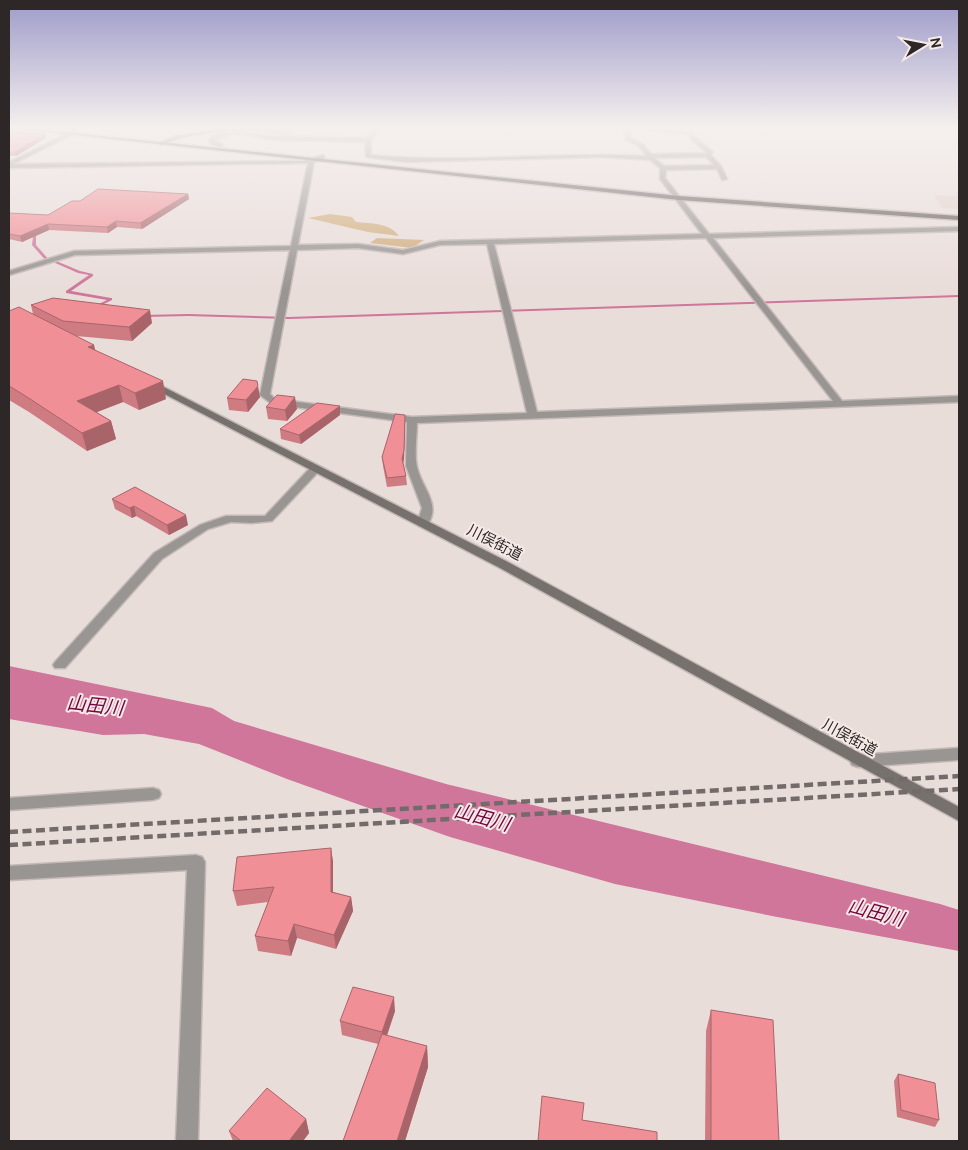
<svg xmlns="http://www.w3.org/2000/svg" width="968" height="1150" viewBox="0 0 968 1150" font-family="Ubuntu,'Noto Sans JP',sans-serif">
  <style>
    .built { fill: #e3d0cb }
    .green { fill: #d0ac7c }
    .water { fill: #cf769a }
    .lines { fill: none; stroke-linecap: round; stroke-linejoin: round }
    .stream { fill: #cf769a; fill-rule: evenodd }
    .street-casing { stroke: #c3b9b6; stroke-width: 3 }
    .secondary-casing { stroke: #c3b9b6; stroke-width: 3 }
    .primary-casing { stroke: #c3b9b6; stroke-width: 3 }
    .street { fill: #999592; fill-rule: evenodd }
    .secondary { fill: #77716d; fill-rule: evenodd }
    .primary { fill: #5e5753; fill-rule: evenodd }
    .rail { stroke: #726b69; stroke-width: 4.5; stroke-dasharray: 9 4.5; stroke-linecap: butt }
    .wall { fill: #cf7b82 }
    .shaded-wall { fill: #a9646a }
    .building { fill: #f18f97; stroke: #a9646a }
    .labels { text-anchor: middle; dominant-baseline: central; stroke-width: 4; stroke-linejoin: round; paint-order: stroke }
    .street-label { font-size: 15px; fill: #2d2827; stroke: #f6eae7 }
    .near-water-label { font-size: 19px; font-style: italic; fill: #760544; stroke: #f6eae7 }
  </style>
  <rect width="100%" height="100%" fill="#e9ddda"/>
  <!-- built -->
  <path class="built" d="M956,192h3v17l-17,-1 -8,-13 24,1z"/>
  <!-- green -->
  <path class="green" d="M330,214l22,3 4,5c15,2 33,0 43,14l-31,-4 -60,-14z
    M377,238l47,2 -12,8 -42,-5z"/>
  <!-- water -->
  <path class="water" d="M9,666l203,42 22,13 212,63 494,120 19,6v41l-187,-35 -157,-32 -165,-47 -163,-58 -88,-35 -55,-10 -41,1 -94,-16z"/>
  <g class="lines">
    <!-- stream -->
    <path class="stream" d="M28,231h2l6,5v9l14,16 4,-1 26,11 13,3v2l-22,15 40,7h1v2l-18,9h-1v-2l14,-7 -41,-7v-2l23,-16 -11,-2 -25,-11 -5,1 -16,-18 1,-8 -5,-4z
      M959,295v2l-670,22 -101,-3 -45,1 -2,-1 2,-1 45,-1 101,3z"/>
    <!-- street casing -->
    <g class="street-casing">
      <path id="street" d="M76,129l2,3 -65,32 290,-3 20,-6 2,3 -11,4 -16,83 60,-1 45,6 37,-9 262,-7 -42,-55v-11l-10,-8 -49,-3 -195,5 -40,-5 -1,-15 -91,-2 -40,-7 -19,7 8,5 -2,3 -11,-5 -1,-4 5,-4 27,-6 4,1 -3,2 32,4 93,2 8,-9h5l-9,11v15c91,9 184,-4 275,1l-7,-10 -13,-6 -2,-11h5l2,10 12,5 8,10 56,-1 -16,-14 -2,-5 -45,-5 49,3 2,5 18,15 -2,3 10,11 6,13 -5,1 -5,-11 -51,1 -1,8 44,56 250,-7v4l-246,7 129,163 117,-5v6l-542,21c0,13 -3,31 0,44 5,22 25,37 10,59h-8l-2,-2 5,-16 -16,-42 1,-44 -135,-18 -12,-9 30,-145 -215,5 -66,20v-4l65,-20 217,-5 17,-83 -299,5v-6zM706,157l8,8 -50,1 -9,-8zM706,238l127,163 -296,11 -43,-168zM487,244l40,169 -115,4 -137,-18 -5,-5 27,-144 61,-2 45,6 37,-9z
        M315,466l5,3 -1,2 -47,50 -20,2 -21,-1 -23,7 -46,30 -97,109h-10l-2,-3 2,-3 99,-109 46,-28 26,-9h39l46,-49z
        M959,748v12l-101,7 -6,-2 -2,-4 2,-4 6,-2z
        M153,788l6,2 2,4 -2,4 -6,2 -144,10v-12z
        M196,855l6,2 3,5 -7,279h-22l11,-271 -178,10v-14z"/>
    </g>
    <!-- secondary casing -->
    <g class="secondary-casing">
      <path id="secondary" d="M215,129h95l-95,3 -35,6 -19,7 -3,-2 18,-7z
        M150,380l356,181 453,246v14l-461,-254 -351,-182 -2,-2z"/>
    </g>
    <!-- primary casing -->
    <g class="primary-casing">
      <path id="primary" d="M19,129h16l644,67 280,20v4l-280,-20z"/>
    </g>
    <!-- street -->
    <use href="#street" class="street"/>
    <!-- secondary -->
    <use href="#secondary" class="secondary"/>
    <!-- primary -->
    <use href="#primary" class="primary"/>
    <!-- rail -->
    <path class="rail" d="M9,832l950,-56
      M9,845l950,-56"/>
  </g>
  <!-- wall -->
  <path class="wall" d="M9,129h16v3l-4,1 24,1 1,4 -30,18h-7z
    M292,129v6l-23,-1v-4z
    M188,194l1,5 -47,30 -25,-2 -9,6 -59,-3 -27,12 -13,-3v-26l39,2 32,-14z
    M31,305l121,18 -20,18 -56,-5 19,14 71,49 -27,11 -16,-8 -27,10 15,9 5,18 -29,12 -58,-39 -20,-12v-89l24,3z
    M260,397l-12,15 -19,-2 -2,-12z
    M266,407l31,2 -10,12 -19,-2z
    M340,415l-39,29 -20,-5 -1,-10z
    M405,415l-1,44 -1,5 3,12 1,9 -20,2 -4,-21 -1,-9z
    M112,499l76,26 -19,10 -33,-19 -4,2 -17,-9z
    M331,848l2,14v30l18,5 2,14 -17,38 -39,-11 -6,18 -33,-5 -3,-15 13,-34 -31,4 -4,-15z
    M711,1010l68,131h-74l1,-110z
    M395,1011l-8,25 40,10 1,21 -23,74h-62l35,-97 -36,-9 -2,-14z
    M898,1074l41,46 -4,7 -38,-10 -3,-36z
    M306,1119l3,14 -6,8h-70l-4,-10z"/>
  <!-- shaded-wall -->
  <path class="shaded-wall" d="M16,129h9v3l-8,3z
    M45,134l1,4 -30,18 -1,-4z
    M188,194l1,5 -47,30 -2,-6z
    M116,221l1,6 -9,6 -1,-6z
    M48,224l1,6 -27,12 -2,-6z
    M150,310l2,13 -20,18 -3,-14z
    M94,345l4,16 -10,-14z
    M163,381l3,18 -27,11 -4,-17z
    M119,385l4,17 -41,16 -5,-17z
    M258,386l2,11 -12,15 -2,-12z
    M295,397l2,12 -10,12 -2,-11z
    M340,406v9l-39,29 -2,-9z
    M405,415l-1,44 -2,8v-8z
    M111,421l5,18 -29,12 -5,-18z
    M134,506l2,10 -4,2 -2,-10z
    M186,515l2,10 -19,10 -2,-10z
    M331,848l2,14v44l-2,-14z
    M351,897l2,14 -17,38 -2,-14z
    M294,924l3,14 -6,18 -3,-15z
    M394,997l1,14 -12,35 -1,-14z
    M427,1046l1,21 -23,74h-8z
    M306,1119l3,14 -6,8h-14z"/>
  <!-- building -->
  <path class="building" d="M269,129h23v2l-23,-1z
    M9,133l36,1 -30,18h-6z
    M98,189l90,5 -48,29 -24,-2 -9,6 -59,-3 -28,12 -11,-2v-21l39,2 24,-14h8z
    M53,298l97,12 -21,17 -66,-6 -32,-16z
    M19,307l75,38 -6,2 75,34 -28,12 -16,-8 -42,16 34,20 -29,12 -58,-38 -15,-9v-75z
    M243,379l14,2 1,5 -12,14 -19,-2z
    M277,395l18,2 -10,13 -19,-3z
    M317,403l23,3 -41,29 -19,-6z
    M395,414l10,1 -1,35 -2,9 4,17 -19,2 -5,-21z
    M135,487l51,28 -19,10 -33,-19 -4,2 -18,-9z
    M331,848v44l20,5 -17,38 -40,-11 -6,17 -33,-5 19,-49 -41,4 4,-34z
    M353,987l41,10 -12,35 -42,-11z
    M711,1010l62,10 6,121h-68z
    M382,1034l45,12 -30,95h-54z
    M898,1074l37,9 4,37 -38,-10z
    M267,1088l39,31 -17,22h-48l-12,-10z
    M542,1096l42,7 -2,17 75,12v9h-119z"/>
  <!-- sky -->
  <linearGradient id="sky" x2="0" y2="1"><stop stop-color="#9e9bc9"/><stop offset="0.44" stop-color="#f5f0ee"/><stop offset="1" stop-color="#f5f0ee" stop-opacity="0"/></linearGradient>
  <rect width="968" height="290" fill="url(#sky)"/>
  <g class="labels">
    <!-- street labels -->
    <g class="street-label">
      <text transform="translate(495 542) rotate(27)">川俣街道</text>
      <text transform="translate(850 737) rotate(29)">川俣街道</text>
    </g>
    <!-- near-water labels -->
    <g class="near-water-label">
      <text transform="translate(95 705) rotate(6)">山田川</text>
      <text transform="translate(482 817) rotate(15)">山田川</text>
      <text transform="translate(876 912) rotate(15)">山田川</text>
    </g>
  </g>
  <!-- border -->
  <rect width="968" height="1150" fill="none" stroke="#2d2827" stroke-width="20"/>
  <!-- north arrow -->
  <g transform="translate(923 45) rotate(80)" stroke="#f6eae7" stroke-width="4" paint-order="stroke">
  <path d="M0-4L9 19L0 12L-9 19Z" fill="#2d2827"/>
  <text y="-8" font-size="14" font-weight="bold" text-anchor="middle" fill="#2d2827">N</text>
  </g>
</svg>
